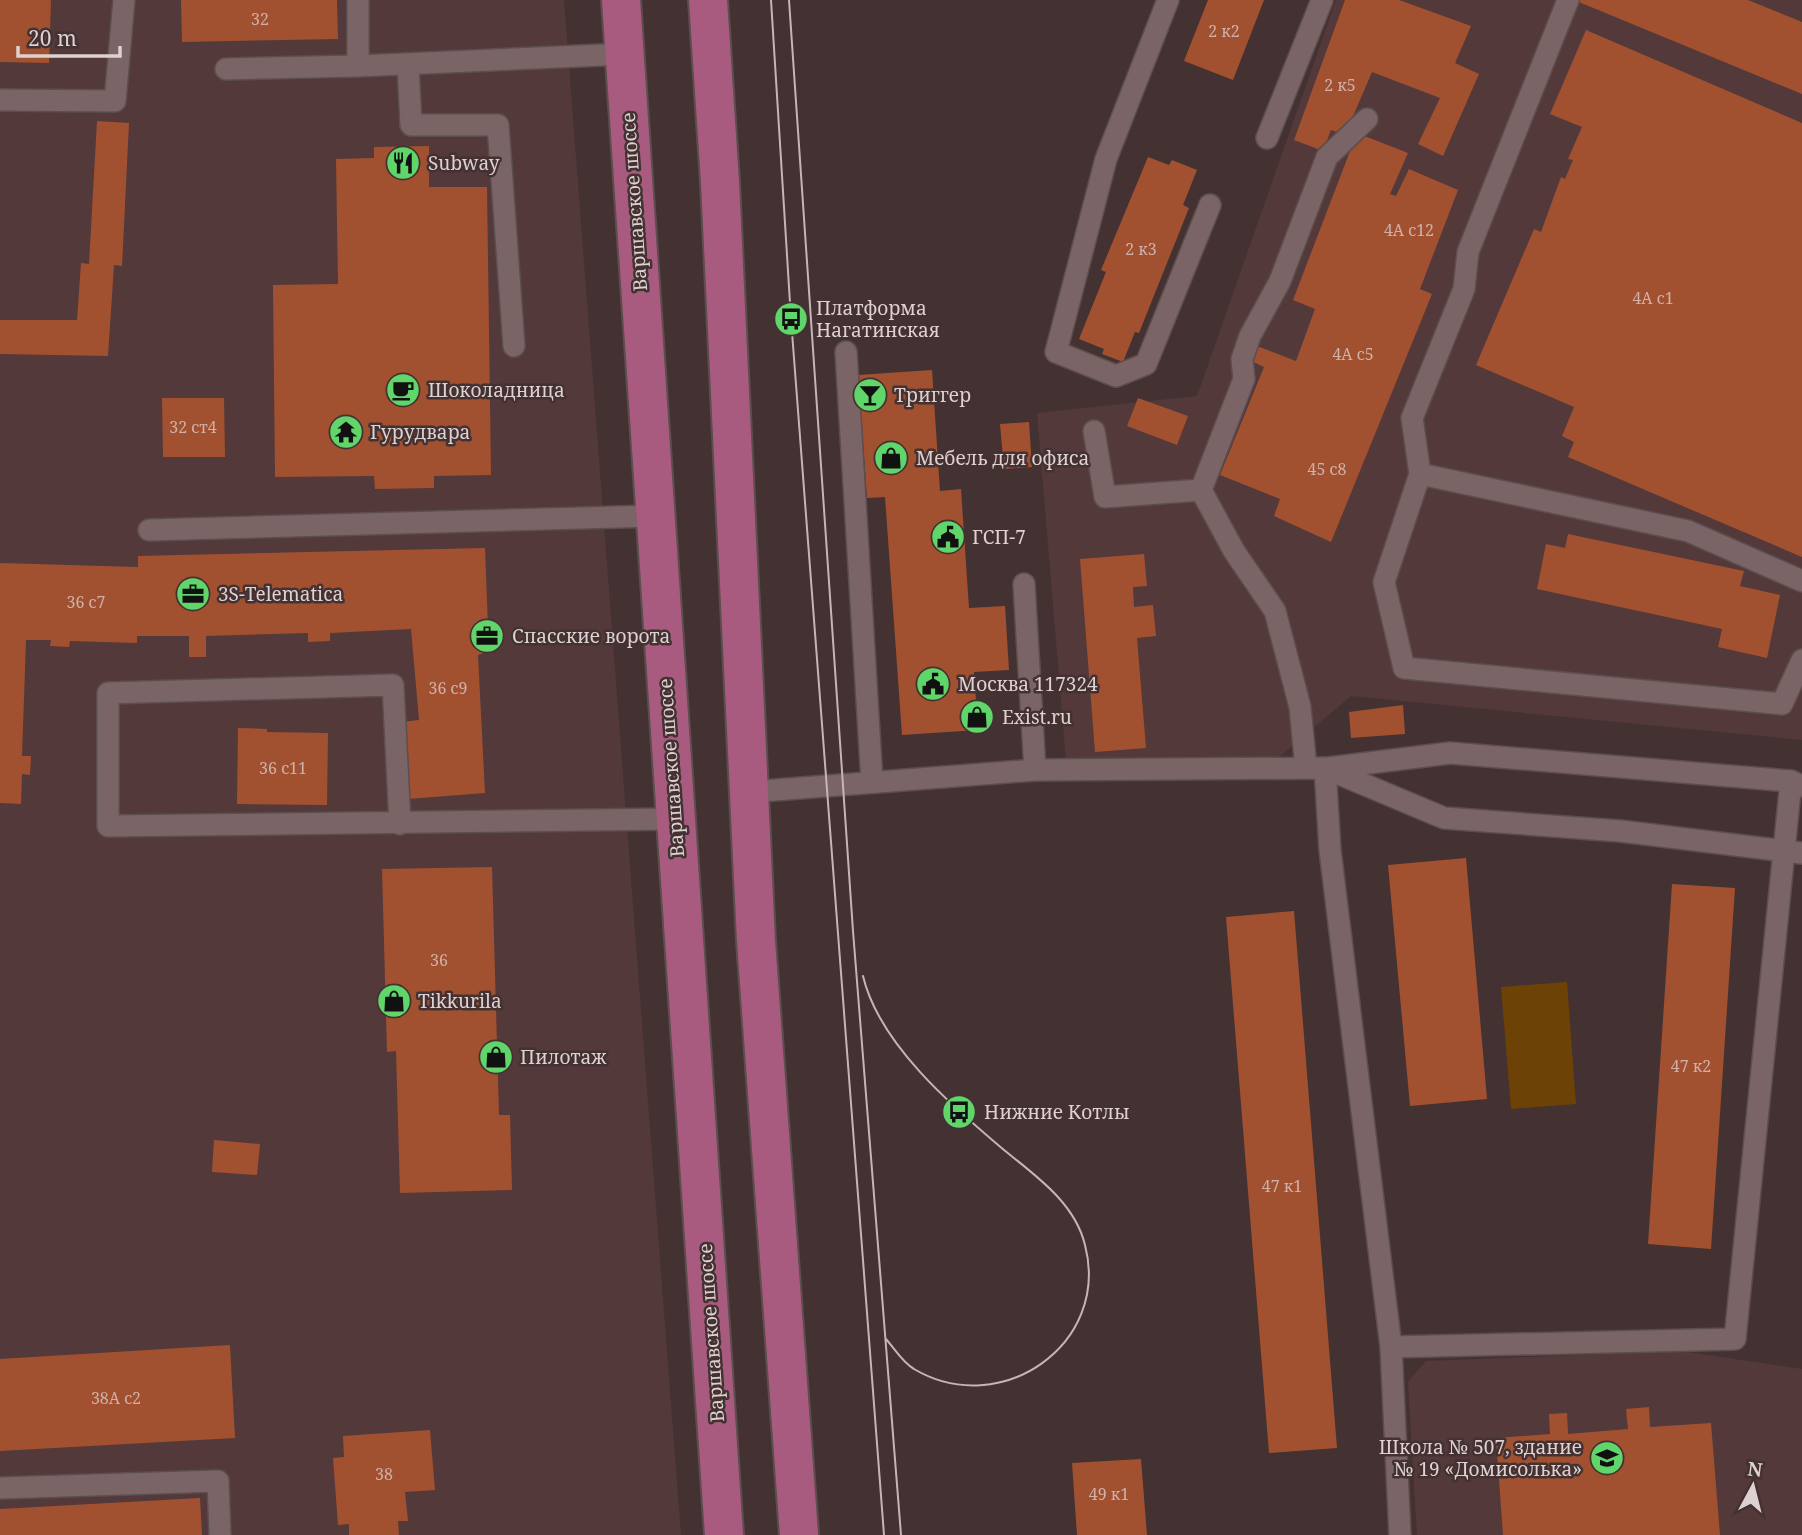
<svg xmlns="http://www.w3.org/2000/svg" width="1802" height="1535" viewBox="0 0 1802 1535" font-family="'Noto Serif',serif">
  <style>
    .built { fill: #53393a }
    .green { fill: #6d4206 }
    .building { fill: #a25130 }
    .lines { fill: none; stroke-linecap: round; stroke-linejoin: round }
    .lane-casing { stroke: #5c4d4e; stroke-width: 24 }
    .primary-casing { stroke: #5c4d4e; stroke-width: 42 }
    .lane { stroke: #7a6465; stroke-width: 21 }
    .primary { stroke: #a85b7f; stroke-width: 38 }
    .tram { stroke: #c4b6b7; stroke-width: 2 }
    .labels { text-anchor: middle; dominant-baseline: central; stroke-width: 5; stroke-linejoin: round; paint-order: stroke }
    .number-label { font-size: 16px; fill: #cfb1aa }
    .poi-label { font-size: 19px; fill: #ded1d2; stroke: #443132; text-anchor: start }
    .street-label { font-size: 19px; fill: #ded1d2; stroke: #443132 }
  </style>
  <rect width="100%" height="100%" fill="#443132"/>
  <!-- built -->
  <path class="built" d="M0,0h564l117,1535h-681z
    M1336,0h466v740l-451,-44 -80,68 -205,-3 -29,-348 160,-17z
    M1682,1351l120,18v166h-385l-9,-153 18,-21z"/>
  <!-- green -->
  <path class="green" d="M1567,982l9,122 -65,5 -10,-122z"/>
  <!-- building -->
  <path class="building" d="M0,0h51l-2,63 -49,-1z
    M181,0h156l1,39 -156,3z
    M1208,0h56l-31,80 -49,-19z
    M1345,0h54l72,26 -16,37 24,11 -36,82 -25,-12 22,-46 -68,-26 -27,63 -14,-5 -8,21 -29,-11z
    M1574,0h174l54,22v72z
    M1586,30l216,93v434l-234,-100 6,-15 -12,-6 12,-29 -98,-42 58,-136 7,3 20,-55 4,2 8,-19 -5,-1 14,-32 -32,-13z
    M97,121l32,2 -7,143 -8,-1 -6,91 -108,-2v-34h77l4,-57 8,1z
    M1357,133l51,20 -18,41 6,2 13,-27 49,21 -38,99 12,5 -101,248 -57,-26 6,-17 -60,-24 44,-108 -13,-6 6,-15 39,15 19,-52 -22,-9z
    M429,146v41h58l4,288 -57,1v12l-59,1 -1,-13 -99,1 -2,-192 65,-1 -2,-125 38,-1v-11z
    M1148,157l21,8 3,-5 25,10 -14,35 6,3 -50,125 -4,-1 -12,30 -21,-8 2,-5 -25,-10 27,-67 -5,-2z
    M932,370l8,121 21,-2 8,119 36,-2 4,64 -35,2 4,58 -76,5 -17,-238 -18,1 -9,-123z
    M162,398h62l1,59h-62z
    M1138,398l50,18 -11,29 -50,-19z
    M1029,422l3,45 -28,2 -4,-45z
    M1568,534l176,37 -4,15 40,9 -13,63 -49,-11 4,-18 -185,-40 9,-45 19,4z
    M485,548l3,79h4l1,12 -4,12 -11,4 7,138 -77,6 -7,-77 18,-2 -8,-91 -81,4v8l-22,1v-9l-102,3v21h-17v-21h-52v7l-67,-2 -1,6 -19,-1 1,-6h-25l-4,116h9l-1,19 -8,-1 -1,30 -21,-1v-240l138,4v-11z
    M1144,554l3,32 -14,1 1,20 19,-2 3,31 -19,2 9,110 -51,4 -15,-193z
    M1403,705l2,29 -54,4 -2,-26z
    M238,728l29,1v3l61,1 -1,72 -90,-1z
    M1466,858l21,241 -77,7 -22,-241z
    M492,867l7,248h11l2,75 -112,3 -4,-142 -9,1 -5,-183z
    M1672,884l63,4 -24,361 -63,-5z
    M1294,911l43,537 -68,5 -43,-536z
    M214,1140l46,4 -3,31 -45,-3z
    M230,1345l5,93 -235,13v-92z
    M1649,1407l1,20 61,-4 9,112h-217l-7,-97 54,-4 -1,-20 18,-1 1,21 60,-5 -2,-20z
    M430,1430l5,60 -30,2 3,29h-10l1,14h-50v-11l-11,1 -5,-67 11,-1 -1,-21z
    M1141,1459l6,76h-70l-5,-72z
    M200,1498l2,37h-202v-26z"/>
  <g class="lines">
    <!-- lane casing -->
    <g class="lane-casing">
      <path id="lane" d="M358,0v66l266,-12
        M1168,0l-62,159 -50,193 60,24 30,-12 64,-159
        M1568,0l-100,252 -4,37 -52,129 8,56 -36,108 20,86 378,36 20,-44
        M408,64l3,61h87l16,221
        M226,69l132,-3
        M0,100l115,1 9,-101
        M1267,138l55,-138
        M846,352l26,430
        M1094,431l11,66 96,-7 33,61 41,60 25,96 6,61
        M1420,474l268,57 114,50
        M1201,490l43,-111 -2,-20 8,-23 30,-55 47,-124 40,-38
        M149,530l506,-14
        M1024,584l11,186
        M1325,768l119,50 176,13 182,22
        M1328,768l122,-15 341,28 11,5
        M750,792l285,-22 290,-2 5,82 61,497 9,188
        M400,824l-7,-139 -285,8v133l567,-7
        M1391,1347l344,-8 56,-558
        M0,1488l218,-7 2,54"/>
    </g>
    <!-- primary casing -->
    <g class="primary-casing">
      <path id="primary" d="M621,0l103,1535
        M708,0l12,182 36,759 43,594"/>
    </g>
    <!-- lane -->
    <use href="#lane" class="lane"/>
    <!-- primary -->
    <use href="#primary" class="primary"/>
    <!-- tram -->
    <path class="tram" d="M771,0l20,319 93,1216
      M789,0l64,931 48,604
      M863,976c16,68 90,131 141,174 32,26 71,53 81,95 26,100 -85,175 -171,124 -11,-6 -20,-21 -28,-30"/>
  </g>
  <!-- icons -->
  <defs>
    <g id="restaurant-disc" transform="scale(1.75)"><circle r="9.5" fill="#60d56a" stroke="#443132"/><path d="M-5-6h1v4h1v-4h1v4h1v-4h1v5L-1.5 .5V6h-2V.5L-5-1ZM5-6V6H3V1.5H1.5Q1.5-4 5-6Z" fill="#111"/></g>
    <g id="bus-disc" transform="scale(1.75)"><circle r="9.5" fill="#60d56a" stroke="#443132"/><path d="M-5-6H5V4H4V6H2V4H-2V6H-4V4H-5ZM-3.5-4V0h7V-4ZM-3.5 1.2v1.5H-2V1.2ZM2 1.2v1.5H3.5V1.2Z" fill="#111"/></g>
    <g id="cafe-disc" transform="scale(1.75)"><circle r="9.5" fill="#60d56a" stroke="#443132"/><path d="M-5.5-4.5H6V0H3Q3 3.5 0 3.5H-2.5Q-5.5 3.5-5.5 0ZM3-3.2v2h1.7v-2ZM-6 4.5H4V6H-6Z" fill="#111"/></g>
    <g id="bar-disc" transform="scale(1.75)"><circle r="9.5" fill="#60d56a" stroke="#443132"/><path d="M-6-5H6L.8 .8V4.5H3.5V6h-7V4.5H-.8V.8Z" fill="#111"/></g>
    <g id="temple-disc" transform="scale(1.75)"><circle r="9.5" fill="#60d56a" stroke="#443132"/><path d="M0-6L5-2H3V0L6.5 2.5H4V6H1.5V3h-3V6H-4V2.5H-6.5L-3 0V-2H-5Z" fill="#111"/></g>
    <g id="shop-disc" transform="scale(1.75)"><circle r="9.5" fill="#60d56a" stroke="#443132"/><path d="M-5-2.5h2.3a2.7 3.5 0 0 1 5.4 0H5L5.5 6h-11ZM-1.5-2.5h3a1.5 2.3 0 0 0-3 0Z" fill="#111"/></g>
    <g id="civic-disc" transform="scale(1.75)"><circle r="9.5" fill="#60d56a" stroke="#443132"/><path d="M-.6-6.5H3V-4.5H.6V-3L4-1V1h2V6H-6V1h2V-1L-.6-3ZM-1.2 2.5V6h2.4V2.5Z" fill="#111"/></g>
    <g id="office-disc" transform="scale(1.75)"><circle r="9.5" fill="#60d56a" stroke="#443132"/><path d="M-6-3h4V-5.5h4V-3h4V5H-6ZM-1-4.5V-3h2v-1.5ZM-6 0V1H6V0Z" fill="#111"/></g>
    <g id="school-disc" transform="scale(1.75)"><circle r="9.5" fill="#60d56a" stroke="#443132"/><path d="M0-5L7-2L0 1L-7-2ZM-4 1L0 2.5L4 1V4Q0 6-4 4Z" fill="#111"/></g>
  </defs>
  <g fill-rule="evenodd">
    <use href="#restaurant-disc" x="403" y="163"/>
    <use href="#bus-disc" x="791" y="319"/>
    <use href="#cafe-disc" x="403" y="390"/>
    <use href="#bar-disc" x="870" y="395"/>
    <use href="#temple-disc" x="346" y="432"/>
    <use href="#shop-disc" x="891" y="458"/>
    <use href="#civic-disc" x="948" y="537"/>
    <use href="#office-disc" x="193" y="594"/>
    <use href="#office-disc" x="487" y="636"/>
    <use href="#civic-disc" x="933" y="684"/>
    <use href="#shop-disc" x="977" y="717"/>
    <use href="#shop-disc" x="394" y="1001"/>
    <use href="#shop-disc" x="496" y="1057"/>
    <use href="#bus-disc" x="959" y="1112"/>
    <use href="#school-disc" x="1607" y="1458"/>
  </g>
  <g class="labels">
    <!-- number labels -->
    <g class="number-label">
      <text x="260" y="19">32</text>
      <text x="1224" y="31">2 к2</text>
      <text x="1340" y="85">2 к5</text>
      <text x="1409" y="230">4А с12</text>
      <text x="1141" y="249">2 к3</text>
      <text x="1653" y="298">4А с1</text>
      <text x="1353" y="354">4А с5</text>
      <text x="193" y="427">32 ст4</text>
      <text x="1327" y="469">45 с8</text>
      <text x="86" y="602">36 с7</text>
      <text x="448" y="688">36 с9</text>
      <text x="283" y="768">36 с11</text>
      <text x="439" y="960">36</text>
      <text x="1691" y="1066">47 к2</text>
      <text x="1282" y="1186">47 к1</text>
      <text x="116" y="1398">38А с2</text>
      <text x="384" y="1474">38</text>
      <text x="1109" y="1494">49 к1</text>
    </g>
    <!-- poi labels -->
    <g class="poi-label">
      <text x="428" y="163">Subway</text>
      <text x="816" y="308">Платформа<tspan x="816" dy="22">Нагатинская</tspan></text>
      <text x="428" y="390">Шоколадница</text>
      <text x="894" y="395">Триггер</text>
      <text x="370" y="432">Гурудвара</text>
      <text x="916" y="458">Мебель для офиса</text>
      <text x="972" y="537">ГСП-7</text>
      <text x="218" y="594">3S-Telematica</text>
      <text x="512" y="636">Спасские ворота</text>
      <text x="958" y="684">Москва 117324</text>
      <text x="1002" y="717">Exist.ru</text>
      <text x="418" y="1001">Tikkurila</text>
      <text x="520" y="1057">Пилотаж</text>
      <text x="984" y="1112">Нижние Котлы</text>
      <text x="1582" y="1447" text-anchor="end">Школа № 507, здание<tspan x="1582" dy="22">№ 19 «Домисолька»</tspan></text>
    </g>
    <!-- street labels -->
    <g class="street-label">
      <text transform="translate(634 202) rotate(-94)">Варшавское шоссе</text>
      <text transform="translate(671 768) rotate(-94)">Варшавское шоссе</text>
      <text transform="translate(711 1333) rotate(-94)">Варшавское шоссе</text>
    </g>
  </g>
  <!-- north arrow -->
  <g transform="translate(1753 1486) rotate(7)" stroke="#443132" stroke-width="5" paint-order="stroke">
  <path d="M0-5L12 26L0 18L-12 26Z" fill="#ded1d2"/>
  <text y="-10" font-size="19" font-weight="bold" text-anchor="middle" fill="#ded1d2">N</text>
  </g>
  <!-- scale -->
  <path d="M18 46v10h102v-10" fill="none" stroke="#ded1d2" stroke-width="3.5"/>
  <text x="28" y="46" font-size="21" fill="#ded1d2" stroke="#443132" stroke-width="5" paint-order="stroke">20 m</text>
</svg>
